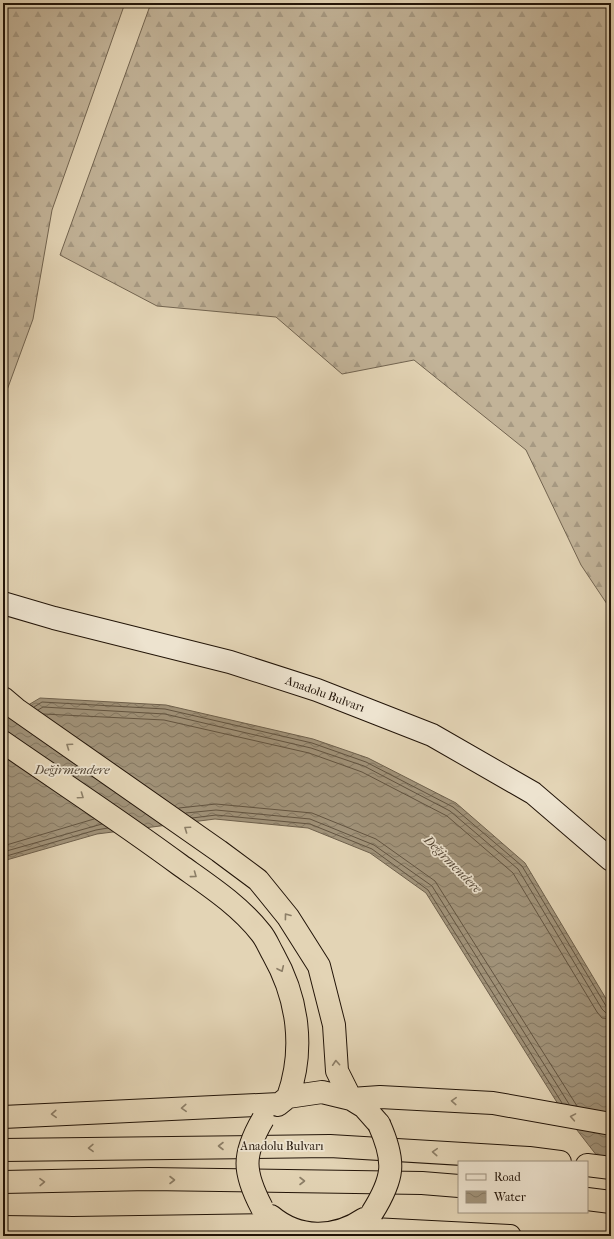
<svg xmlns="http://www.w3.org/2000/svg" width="614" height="1239" viewBox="0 0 614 1239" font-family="'IM FELL French Canon',serif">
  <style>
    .forest { fill: url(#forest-firs); stroke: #726450 }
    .water { fill: url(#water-waves); stroke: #6e604c }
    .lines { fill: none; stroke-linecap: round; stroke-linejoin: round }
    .shore { stroke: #625441; stroke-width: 1 }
    .secondary-casing { stroke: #221408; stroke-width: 24 }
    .highway-casing { stroke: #221408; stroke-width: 24 }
    .secondary { stroke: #ede3cf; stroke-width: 22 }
    .highway { stroke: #e3d4b5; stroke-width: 22 }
    .highway-bridge-casing { stroke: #221408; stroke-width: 24; stroke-linecap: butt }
    .highway-bridge { stroke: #e3d4b5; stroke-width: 22 }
    .oneway { stroke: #8c7e67 }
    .labels { text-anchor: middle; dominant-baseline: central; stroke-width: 3.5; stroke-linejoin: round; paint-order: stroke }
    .street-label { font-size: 12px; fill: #221408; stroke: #ede3cf }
    .water-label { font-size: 13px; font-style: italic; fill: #554736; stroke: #ede3cf }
  </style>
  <defs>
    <pattern id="forest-firs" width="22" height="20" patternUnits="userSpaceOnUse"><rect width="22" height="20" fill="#c2b398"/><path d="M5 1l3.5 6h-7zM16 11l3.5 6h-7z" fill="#a69982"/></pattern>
    <pattern id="water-waves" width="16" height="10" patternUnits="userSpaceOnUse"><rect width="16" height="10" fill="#a1937a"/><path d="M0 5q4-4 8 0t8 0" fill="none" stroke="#837762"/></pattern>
  </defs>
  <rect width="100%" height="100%" fill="#e3d4b5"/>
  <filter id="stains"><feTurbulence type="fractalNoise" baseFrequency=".005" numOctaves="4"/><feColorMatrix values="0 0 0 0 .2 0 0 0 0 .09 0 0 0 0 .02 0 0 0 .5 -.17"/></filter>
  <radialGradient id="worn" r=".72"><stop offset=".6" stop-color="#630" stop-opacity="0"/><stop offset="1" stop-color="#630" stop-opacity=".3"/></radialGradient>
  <!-- forest -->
  <path class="forest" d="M3,3h122l-73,207 -19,109 -30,82z
    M151,3h460v607l-30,-45 -55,-115 -112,-90 -72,14 -66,-57 -119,-11 -97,-51z"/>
  <!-- water -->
  <path class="water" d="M40,698l126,7 147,34 55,19 88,45 69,60 86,144v167l-48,-62 -137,-219 -56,-40 -62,-25 -93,-9 -118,15 -94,27v-141z"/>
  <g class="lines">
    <!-- shore -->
    <path class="shore" d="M34,707l8,-5 123,7 147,34 54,19 87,45 69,59 84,140 5,2
      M38,710l5,-3 122,7 146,34 53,18 86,45 68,58 84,140 4,4h5
      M43,714l121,6 145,33 53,19 85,44 66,57 84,139 5,6 9,1
      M179,808l37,-4 96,9 64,26 59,42 142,225
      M186,813l30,-3 94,9 64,26 58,41 137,218
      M192,818l24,-3 94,9 62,25 56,41 134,213
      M3,846l91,-27
      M3,852l99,-28
      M3,857l93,-27 12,-2"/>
    <!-- secondary casing -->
    <g class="secondary-casing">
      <path id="secondary" d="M3,603l51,15 176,44 87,28 115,45 101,58 78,67"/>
    </g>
    <!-- highway casing -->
    <g class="highway-casing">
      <path id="highway" d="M3,698l13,11 203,142 39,29 30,37 31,49 15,59 3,46 14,28 29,-2 113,6 118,21
        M3,742c59,41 119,80 177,123 28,20 59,40 81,68 5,6 8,14 12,21 25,44 32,95 15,143
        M278,1105l10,-8 34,-5 29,7 13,8 15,17
        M3,1117l276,-13
        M3,1150l327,-4 199,12 31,4
        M587,1165l24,3
        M3,1182l146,-3 273,4 37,3
        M587,1199l24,3
        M271,1216c27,23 64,23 93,3
        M3,1227l70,1 208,-3
        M353,1228l157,8"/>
    </g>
    <!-- secondary -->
    <use href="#secondary" class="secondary"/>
    <!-- highway -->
    <use href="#highway" class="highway"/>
    <!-- highway-bridge casing -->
    <g class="highway-bridge-casing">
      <path id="highway-bridge" d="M262,1208c-19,-36 -20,-53 1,-89
        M372,1213c22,-35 24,-51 7,-89"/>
    </g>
    <!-- highway-bridge -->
    <use href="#highway-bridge" class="highway-bridge"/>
  </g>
  <!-- one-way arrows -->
  <defs><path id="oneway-chevron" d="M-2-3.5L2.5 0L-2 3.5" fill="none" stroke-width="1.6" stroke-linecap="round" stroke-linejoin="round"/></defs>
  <g class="oneway">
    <use href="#oneway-chevron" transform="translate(69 746) rotate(-145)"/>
    <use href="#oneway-chevron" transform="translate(81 796) rotate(35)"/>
    <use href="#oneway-chevron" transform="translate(187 829) rotate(-145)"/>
    <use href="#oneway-chevron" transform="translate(194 875) rotate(36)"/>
    <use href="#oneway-chevron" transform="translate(287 916) rotate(-127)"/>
    <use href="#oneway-chevron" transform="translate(281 969) rotate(65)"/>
    <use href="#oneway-chevron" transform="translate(336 1063) rotate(-94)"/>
    <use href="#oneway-chevron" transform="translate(454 1101) rotate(-177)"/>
    <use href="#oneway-chevron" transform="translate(184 1108) rotate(177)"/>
    <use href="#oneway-chevron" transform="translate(54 1114) rotate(177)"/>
    <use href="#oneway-chevron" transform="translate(573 1117) rotate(-170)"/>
    <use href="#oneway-chevron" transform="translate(221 1146) rotate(180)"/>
    <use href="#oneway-chevron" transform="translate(91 1148) rotate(179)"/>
    <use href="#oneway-chevron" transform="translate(435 1152) rotate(-176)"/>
    <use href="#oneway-chevron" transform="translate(172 1180)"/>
    <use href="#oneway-chevron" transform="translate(302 1181)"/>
    <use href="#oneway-chevron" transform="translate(42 1182) rotate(-1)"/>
  </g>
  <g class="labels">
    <!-- street labels -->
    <g class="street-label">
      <text transform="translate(325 694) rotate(20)">Anadolu Bulvarı</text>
      <text x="282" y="1146">Anadolu Bulvarı</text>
    </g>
    <!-- water labels -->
    <g class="water-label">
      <text x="72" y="769">Değirmendere</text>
      <text transform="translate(453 864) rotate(45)">Değirmendere</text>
    </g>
  </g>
  <!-- margin -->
  <rect width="614" height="1239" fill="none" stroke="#e3d4b5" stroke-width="16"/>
  <rect x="4" y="4" width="606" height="1231" fill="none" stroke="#221408" stroke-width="2"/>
  <rect x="8" y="8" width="598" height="1223" fill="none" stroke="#221408"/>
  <!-- legend -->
  <rect x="458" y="1161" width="130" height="52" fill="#ede3cf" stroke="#9c907f"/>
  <rect x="466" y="1174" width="20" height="6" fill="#ede3cf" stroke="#9c907f"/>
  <text x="494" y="1181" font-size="12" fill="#221408">Road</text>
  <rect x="466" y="1191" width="20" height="12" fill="url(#water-waves)" stroke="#9c907f"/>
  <text x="494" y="1201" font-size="12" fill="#221408">Water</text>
  <rect width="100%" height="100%" filter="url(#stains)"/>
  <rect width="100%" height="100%" fill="url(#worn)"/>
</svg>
